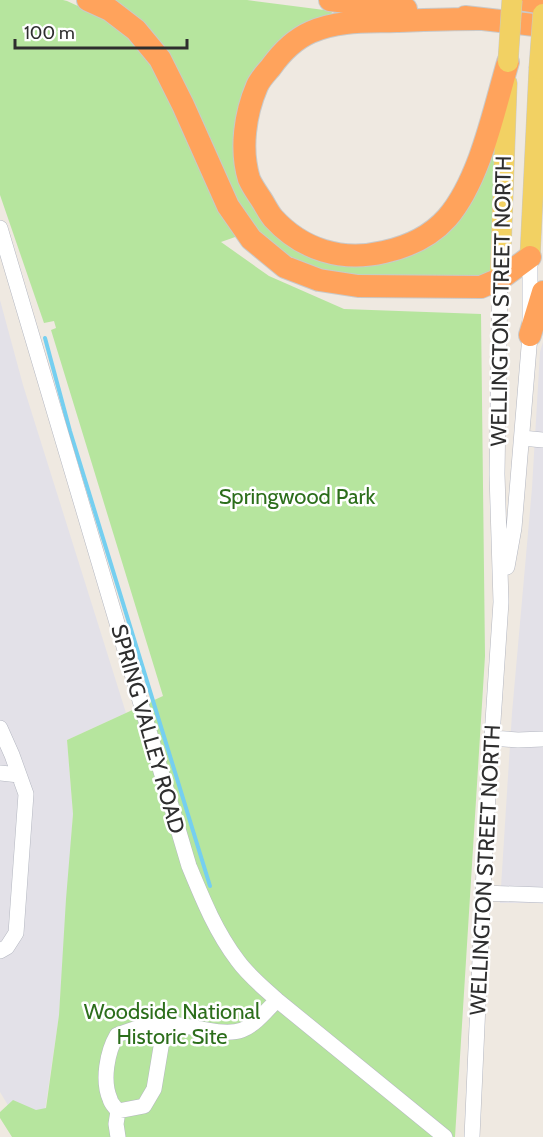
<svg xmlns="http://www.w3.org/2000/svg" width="543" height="1137" viewBox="0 0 543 1137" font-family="Cabin,sans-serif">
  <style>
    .industrial { fill: #e3e1e8 }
    .green { fill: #b6e59e }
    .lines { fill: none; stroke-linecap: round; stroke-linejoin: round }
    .stream { stroke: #75cff0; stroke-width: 4 }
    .minor-casing { stroke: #b4b7c1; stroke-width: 16 }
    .major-casing { stroke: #c9c9c9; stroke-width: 21 }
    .highway-casing { stroke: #c9c9c9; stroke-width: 24 }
    .minor { stroke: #fff; stroke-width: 15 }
    .major { stroke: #f2d163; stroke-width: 20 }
    .highway { stroke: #ffa35c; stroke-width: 22 }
    .major-bridge-casing { stroke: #c9c9c9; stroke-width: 21; stroke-linecap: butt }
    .major-bridge { stroke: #f2d163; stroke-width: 20 }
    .labels { text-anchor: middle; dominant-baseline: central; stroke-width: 5; stroke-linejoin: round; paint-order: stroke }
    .street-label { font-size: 22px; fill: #2e2e2e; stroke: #fff }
    .park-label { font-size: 22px; fill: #2c6e1b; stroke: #fff }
  </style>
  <rect width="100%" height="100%" fill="#efe9e1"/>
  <!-- industrial -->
  <path class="industrial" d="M0,300l23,85 103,328 -59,27 6,74 -14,202 -18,121h-14l-27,-45z
    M543,342v562l-5,-1h-38l12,-190 20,-225 8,-136z"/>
  <!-- green -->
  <path class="green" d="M0,0h63l4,1 35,16 29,21 19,22 88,176 -17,6 48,34 75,33 137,5 4,342 -30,481h-443l-12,-19v-6l13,-12 23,10 10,-2 13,-93 7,-116 7,-85 -6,-74 96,-44 -112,-366 5,-2 -2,-7 -10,2 -44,-128z
    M101,0h146l85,11 -1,7 -25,10 -72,113 67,108 113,2 72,-99 9,-2 -2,120 -12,7 -118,4 -52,-9 -62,-44 -73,-151z"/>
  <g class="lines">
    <!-- stream -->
    <path class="stream" d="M45,338l25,93 140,455"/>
    <!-- minor casing -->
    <g class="minor-casing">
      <path id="minor" d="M0,228l189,638c14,34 27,66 49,95 11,15 26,27 39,39l168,137
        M522,438l21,2
        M507,567l7,-39 16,-193v-78
        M0,728l12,27 14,39 -10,139 -9,14 -7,4
        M492,738l26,2 25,-1
        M0,773l19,2
        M483,893l60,2
        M165,1023l-11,66 -10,17 -26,5c-3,-4 -7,-7 -8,-12 -8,-18 -3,-47 7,-64 15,-5 33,-13 50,-12 21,2 56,14 75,7 13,-5 25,-20 35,-30
        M118,1111l-2,13 2,13
        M472,1137l14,-311 15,-224 -4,-128 3,-195"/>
    </g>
    <!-- major casing -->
    <g class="major-casing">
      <path id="major" d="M530,257l9,-188
        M500,279l7,-196"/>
    </g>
    <!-- highway casing -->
    <g class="highway-casing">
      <path id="highway" d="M88,0l22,10 26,20 24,29 23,46 45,101 23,33 34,28 34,13 39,6 123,1 19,-8 30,-22
        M330,0l76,9
        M524,0l19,3
        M465,17l78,9
        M478,19c-27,0 -54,1 -82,2 -29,1 -57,-1 -85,11 -16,7 -30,21 -40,35 -5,6 -11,12 -14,19 -12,28 -17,63 -8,93 3,7 8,14 12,20 4,6 7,13 12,19 29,32 69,44 111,34 23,-5 47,-16 63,-34 33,-38 47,-108 61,-156
        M530,335l13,-43"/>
    </g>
    <!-- minor -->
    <use href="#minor" class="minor"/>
    <!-- major -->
    <use href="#major" class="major"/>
    <!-- highway -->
    <use href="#highway" class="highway"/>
    <!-- major-bridge casing -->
    <g class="major-bridge-casing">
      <path id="major-bridge" d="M508,62l4,-62
        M539,69l4,-55"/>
    </g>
    <!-- major-bridge -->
    <use href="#major-bridge" class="major-bridge"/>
  </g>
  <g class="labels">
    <!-- street labels -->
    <g class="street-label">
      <text transform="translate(501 301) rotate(-89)">WELLINGTON STREET NORTH</text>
      <text transform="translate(148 729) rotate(74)">SPRING VALLEY ROAD</text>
      <text transform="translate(485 870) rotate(-87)">WELLINGTON STREET NORTH</text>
    </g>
    <!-- park labels -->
    <g class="park-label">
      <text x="297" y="496">Springwood Park</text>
      <text x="172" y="1011">Woodside National<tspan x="172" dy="25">Historic Site</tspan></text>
    </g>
  </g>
  <!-- scale -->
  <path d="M15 39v9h172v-9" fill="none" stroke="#2e2e2e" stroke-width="3"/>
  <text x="24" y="39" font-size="18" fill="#2e2e2e" stroke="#ffffff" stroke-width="4.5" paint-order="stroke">100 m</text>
</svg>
